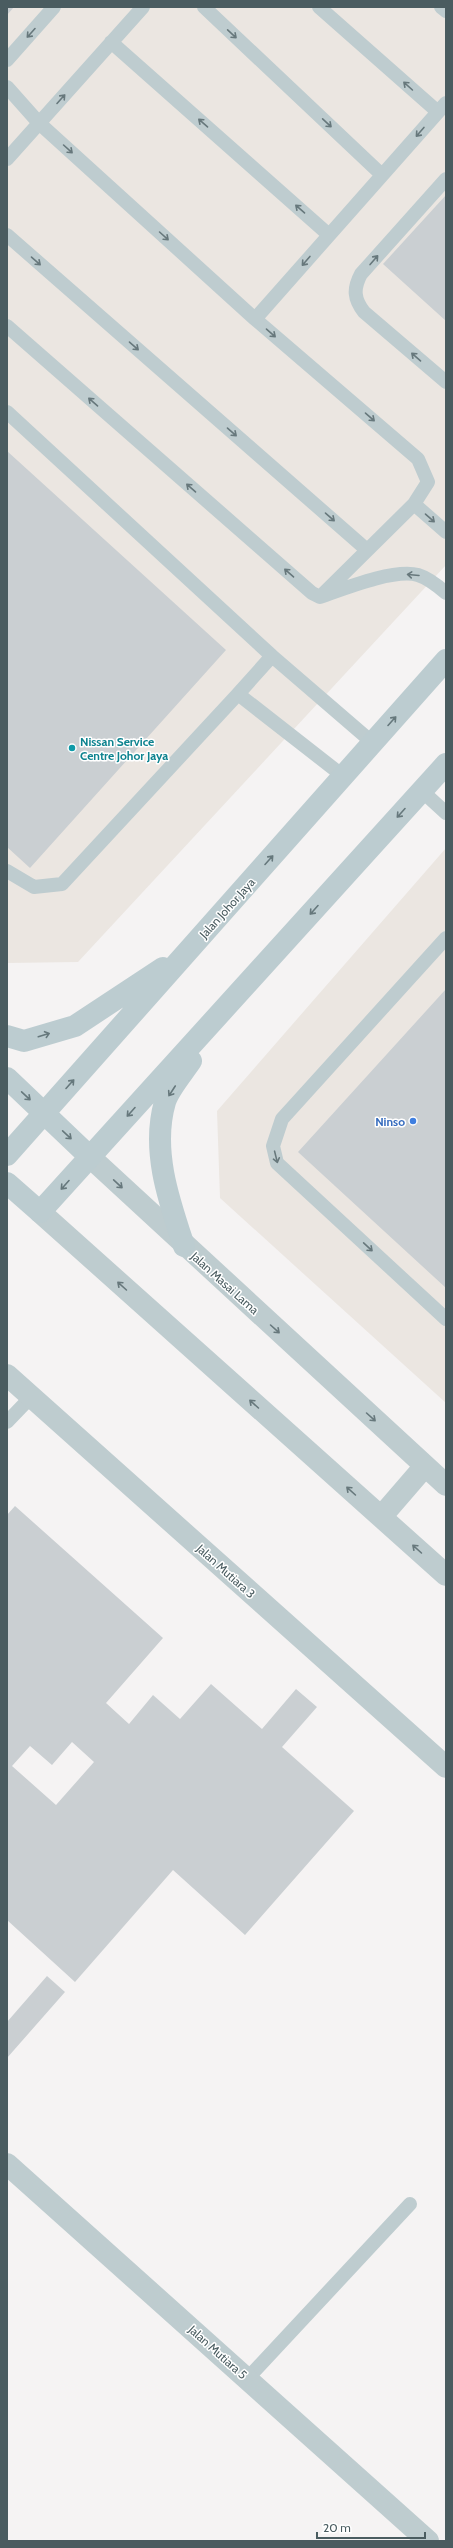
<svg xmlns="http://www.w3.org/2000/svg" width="453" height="2548" viewBox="0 0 453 2548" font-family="Cabin,sans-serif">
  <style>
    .commercial { fill: #ebe6e1 }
    .building { fill: #cacfd2; fill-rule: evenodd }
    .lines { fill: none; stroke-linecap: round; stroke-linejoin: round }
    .lane { stroke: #becccf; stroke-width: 14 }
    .street { stroke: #becccf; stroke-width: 22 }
    .secondary { stroke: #bcccd0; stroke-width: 22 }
    .oneway { stroke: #67787c }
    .oneway2 { stroke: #66787c }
    .culture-dot { fill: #0f9aa8; stroke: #fff; stroke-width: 1.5 }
    .shop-dot { fill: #3f7fe0; stroke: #fff; stroke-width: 1.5 }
    .labels { text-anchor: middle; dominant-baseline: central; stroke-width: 3; stroke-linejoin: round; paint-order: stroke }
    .culture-label { font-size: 12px; font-weight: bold; fill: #0d838f; stroke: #fff; text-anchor: start }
    .street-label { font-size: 12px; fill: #4a5c60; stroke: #fff }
    .shop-label { font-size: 12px; font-weight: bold; fill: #366cbe; stroke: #fff; text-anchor: end }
  </style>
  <rect width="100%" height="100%" fill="#f5f3f3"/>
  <!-- commercial -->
  <path class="commercial" d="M7,7h439v558l-368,397 -71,1z
    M446,848v555l-226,-205 -3,-87z"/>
  <!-- building -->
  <path class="building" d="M7,7h7l-7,8z
    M446,195v126l-63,-57z
    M7,451l219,199 -196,218 -23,-21z
    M446,989v299l-148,-136z
    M15,1506l148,132 -57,65 23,21 24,-29 27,24 31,-35 51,45 34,-40 21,18 -35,40 72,64 -109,124 -72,-65 -98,112 -68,-62v-405zM72,1742l22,20 -38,43 -44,-39 18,-20 22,19z
    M47,1976l18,16 -58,66v-36z"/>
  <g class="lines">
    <!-- lane -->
    <path class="lane" d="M204,7l178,168
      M319,7l119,105
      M441,7l5,4
      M111,42l218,193
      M7,60l47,-53
      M7,87l32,36 216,196 163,140 10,23 -14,22 -94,93
      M7,159l136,-152
      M446,179l-85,95c-8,15 -7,25 3,38l82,70
      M7,235l360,315
      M255,319l191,-216
      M7,326l305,267 8,4c23,-8 75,-29 98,-22 10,3 20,11 28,18
      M7,412l265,244 101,87
      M414,504l32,28
      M238,694l34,-38
      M422,791l24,22
      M7,871l27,16 28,-3 176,-190 105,82
      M446,938l-164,181 -9,27 4,17 169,156
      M7,1422l24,-25
      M247,2379l163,-175"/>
    <!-- street -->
    <path class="street" d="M90,1157l356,328
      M40,1212l406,363
      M7,1375l439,392
      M381,1517l44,-51
      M7,2164l421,377"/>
    <!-- secondary -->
    <path class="secondary" d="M7,1036l17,5 51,-15 88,-58
      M7,1078l83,79
      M7,1155l439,-495
      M7,1183l33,29 406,-448
      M184,1246c-15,-45 -33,-96 -19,-144 4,-13 18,-29 26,-41"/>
  </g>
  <!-- one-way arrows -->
  <defs><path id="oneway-shaft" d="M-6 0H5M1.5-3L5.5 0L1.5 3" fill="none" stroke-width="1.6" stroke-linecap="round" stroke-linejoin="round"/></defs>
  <g class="oneway">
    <use href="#oneway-shaft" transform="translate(31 33) rotate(132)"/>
    <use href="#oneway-shaft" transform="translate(232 34) rotate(43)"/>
    <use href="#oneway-shaft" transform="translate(408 86) rotate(-138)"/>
    <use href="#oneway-shaft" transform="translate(61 99) rotate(-48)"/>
    <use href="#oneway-shaft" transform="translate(203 123) rotate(-139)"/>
    <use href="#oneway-shaft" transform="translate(327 123) rotate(43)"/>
    <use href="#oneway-shaft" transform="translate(420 132) rotate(131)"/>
    <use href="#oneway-shaft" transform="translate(68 149) rotate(42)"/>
    <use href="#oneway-shaft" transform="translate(300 209) rotate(-139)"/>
    <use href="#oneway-shaft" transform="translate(164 236) rotate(42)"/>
    <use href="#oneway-shaft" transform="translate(374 260) rotate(-49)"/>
    <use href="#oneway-shaft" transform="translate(36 261) rotate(41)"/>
    <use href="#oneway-shaft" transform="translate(306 261) rotate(131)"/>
    <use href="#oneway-shaft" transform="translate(271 333) rotate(41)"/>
    <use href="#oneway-shaft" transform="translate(134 346) rotate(41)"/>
    <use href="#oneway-shaft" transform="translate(416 357) rotate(-139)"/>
    <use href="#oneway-shaft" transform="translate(93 402) rotate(-139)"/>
    <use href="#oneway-shaft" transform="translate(370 417) rotate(41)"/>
    <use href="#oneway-shaft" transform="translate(232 432) rotate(41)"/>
    <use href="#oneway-shaft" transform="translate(191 488) rotate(-139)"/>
    <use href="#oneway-shaft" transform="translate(330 517) rotate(41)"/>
    <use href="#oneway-shaft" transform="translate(430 518) rotate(41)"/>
    <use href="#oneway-shaft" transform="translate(289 573) rotate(-139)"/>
    <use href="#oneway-shaft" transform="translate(413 575) rotate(-175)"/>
    <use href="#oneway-shaft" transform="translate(276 1157) rotate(76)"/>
    <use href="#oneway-shaft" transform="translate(118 1184) rotate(43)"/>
    <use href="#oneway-shaft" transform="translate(368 1247) rotate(43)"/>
    <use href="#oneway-shaft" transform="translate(122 1286) rotate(-138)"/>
    <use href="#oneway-shaft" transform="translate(275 1329) rotate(42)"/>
    <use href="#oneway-shaft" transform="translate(254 1404) rotate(-138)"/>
    <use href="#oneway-shaft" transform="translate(371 1417) rotate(42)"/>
    <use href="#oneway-shaft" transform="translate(351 1491) rotate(-138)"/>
    <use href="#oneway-shaft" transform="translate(417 1549) rotate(-138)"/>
  </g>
  <g class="oneway2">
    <use href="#oneway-shaft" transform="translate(392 721) rotate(-48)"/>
    <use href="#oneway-shaft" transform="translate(401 813) rotate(132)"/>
    <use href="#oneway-shaft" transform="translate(269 860) rotate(-48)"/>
    <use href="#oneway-shaft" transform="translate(314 910) rotate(132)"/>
    <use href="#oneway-shaft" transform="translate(44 1035) rotate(-17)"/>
    <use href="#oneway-shaft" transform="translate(70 1084) rotate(-48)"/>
    <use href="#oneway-shaft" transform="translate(172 1091) rotate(123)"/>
    <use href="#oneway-shaft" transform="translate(26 1096) rotate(43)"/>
    <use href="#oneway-shaft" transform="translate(131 1112) rotate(132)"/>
    <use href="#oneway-shaft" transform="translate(67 1135) rotate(43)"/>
    <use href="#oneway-shaft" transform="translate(65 1185) rotate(132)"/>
  </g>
  <!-- markers -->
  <circle class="culture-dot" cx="72" cy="748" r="4"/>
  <circle class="shop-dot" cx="413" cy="1121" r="4"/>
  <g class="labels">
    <!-- culture labels -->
    <g class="culture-label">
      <text x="80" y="741">Nissan Service<tspan x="80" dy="14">Centre Johor Jaya</tspan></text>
    </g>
    <!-- street labels -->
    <g class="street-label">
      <text transform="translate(227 908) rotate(-48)">Jalan Johor Jaya</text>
      <text transform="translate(225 1283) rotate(42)">Jalan Masai Lama</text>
      <text transform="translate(226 1571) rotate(42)">Jalan Mutiara 3</text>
      <text transform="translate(218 2352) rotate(42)">Jalan Mutiara 5</text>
    </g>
    <!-- shop labels -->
    <g class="shop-label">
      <text x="405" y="1121">Ninso</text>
    </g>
  </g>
  <!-- border -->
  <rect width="453" height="2548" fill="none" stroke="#4a5c60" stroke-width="16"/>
  <!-- scale -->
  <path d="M317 2532v6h108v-6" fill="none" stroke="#4a5c60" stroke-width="2"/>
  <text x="323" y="2532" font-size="12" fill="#4a5c60" stroke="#ffffff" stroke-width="3" paint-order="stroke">20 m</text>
</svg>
